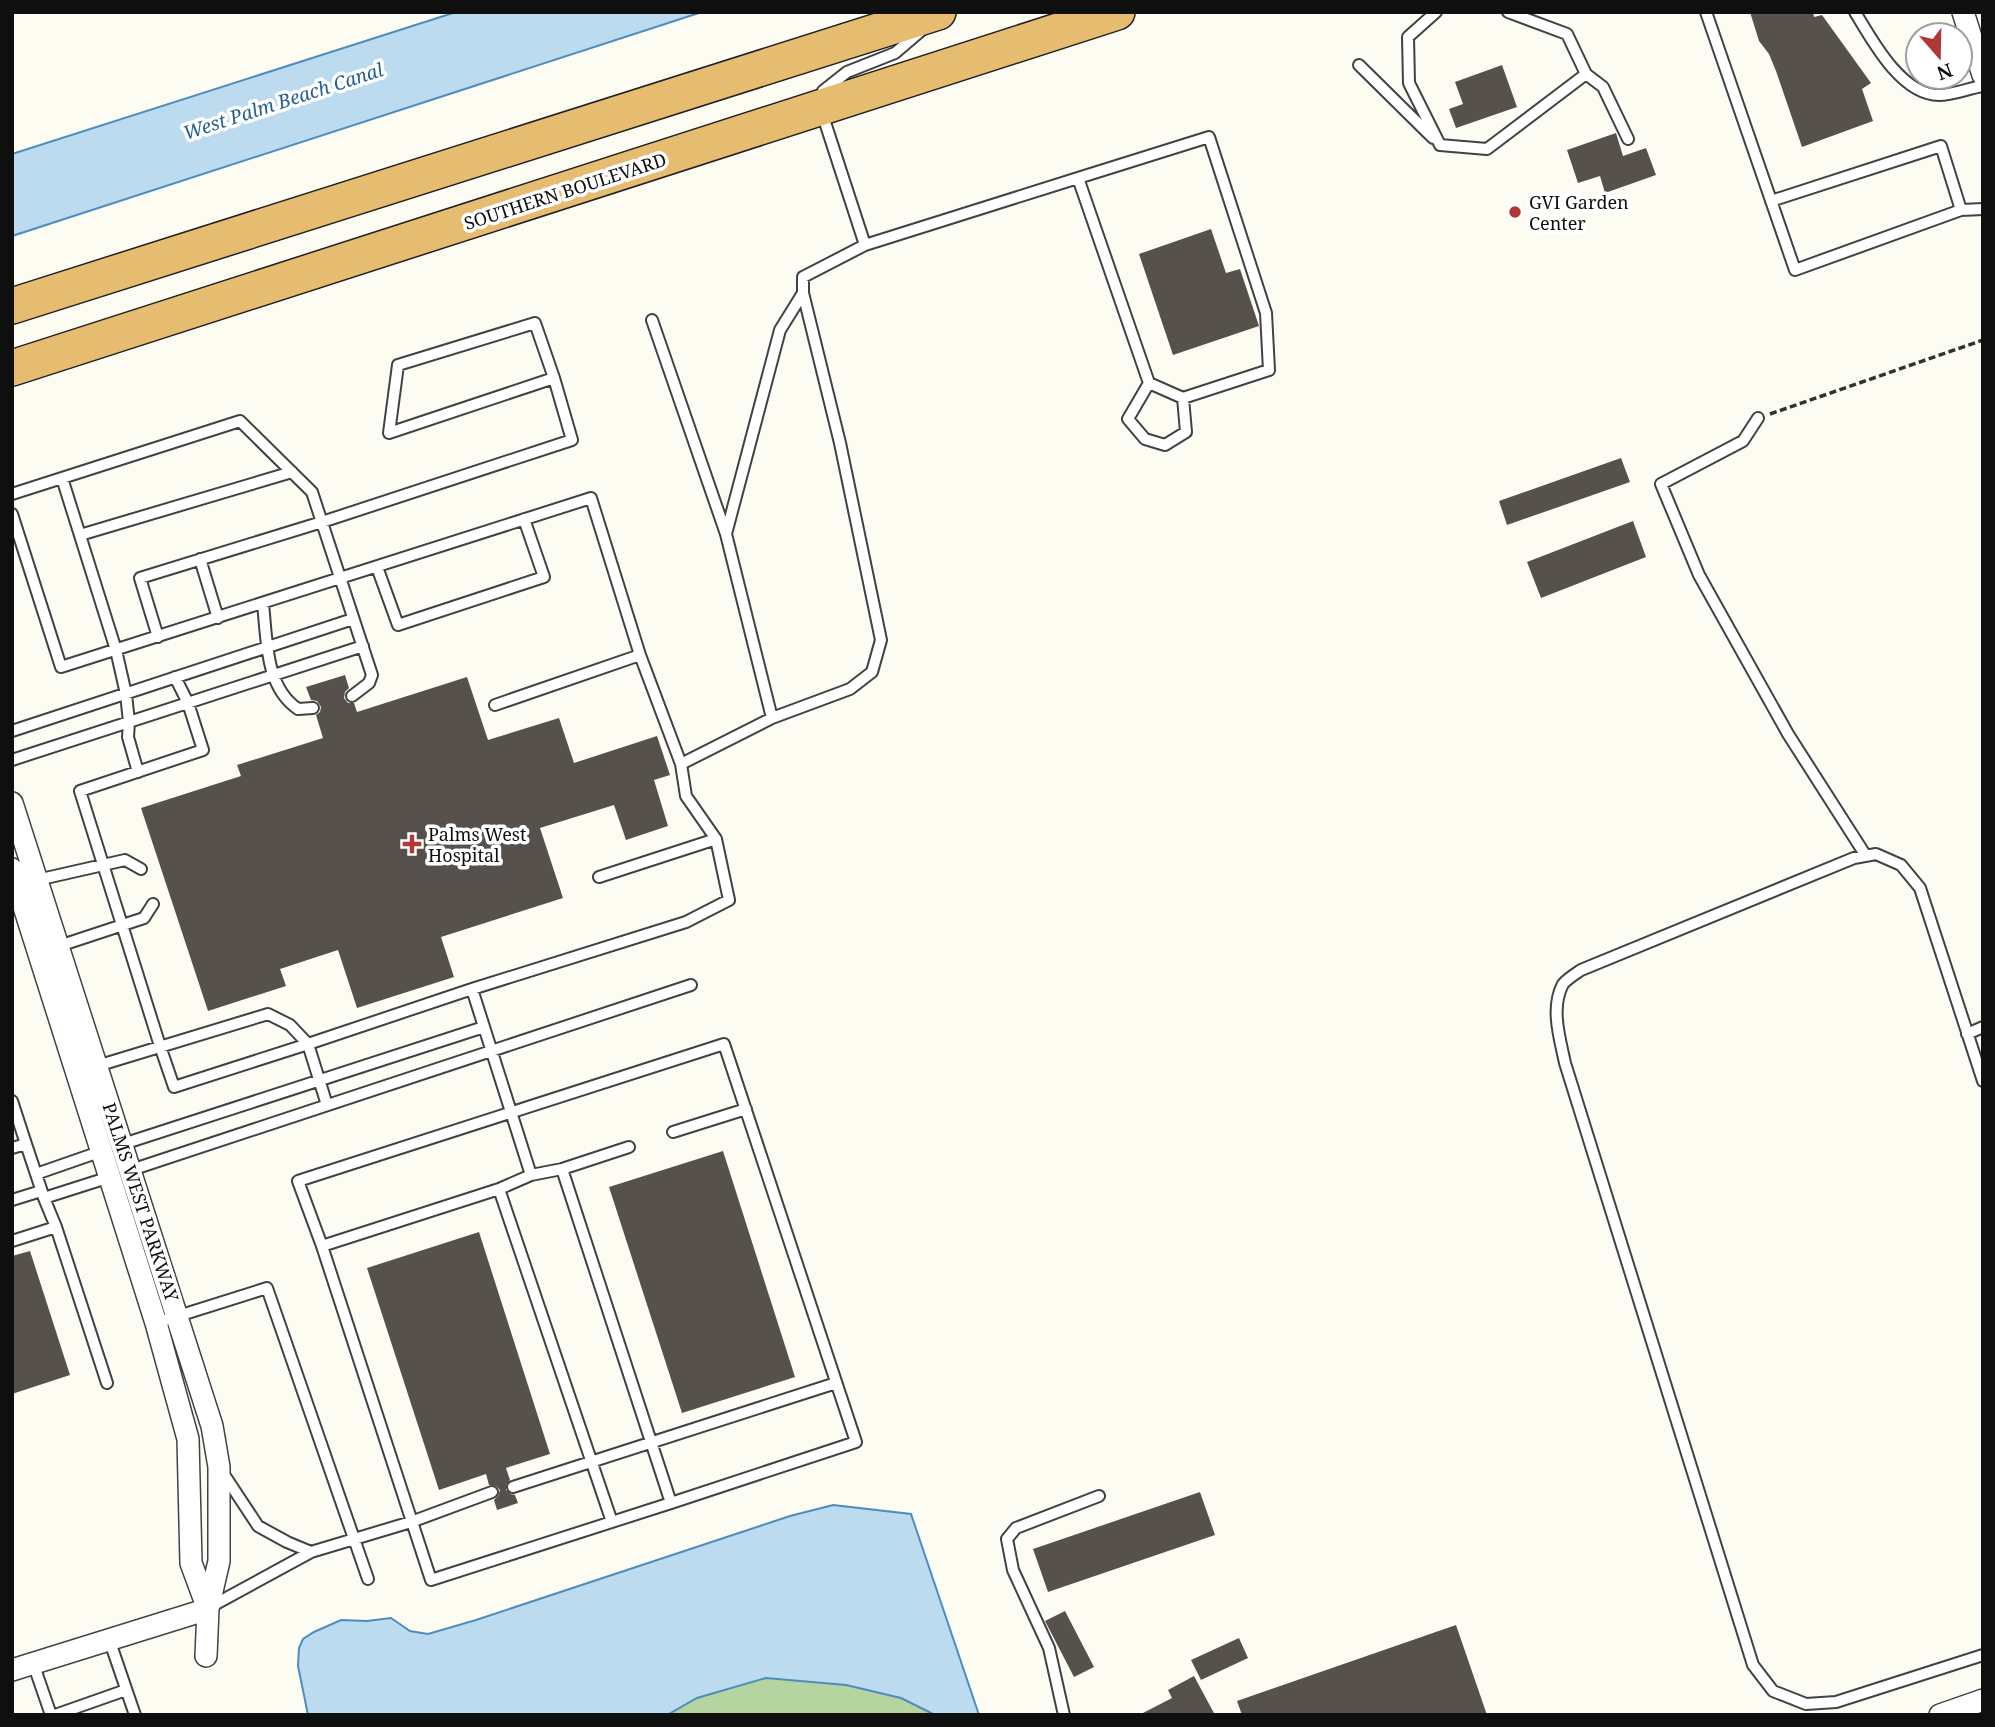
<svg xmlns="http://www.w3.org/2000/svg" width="1995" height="1727" viewBox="0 0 1995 1727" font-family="'Noto Serif',serif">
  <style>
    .forest { fill: #b6d4a0 }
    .water { fill: #bddbef; stroke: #4c8dbe; stroke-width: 2 }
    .building { fill: #57514d }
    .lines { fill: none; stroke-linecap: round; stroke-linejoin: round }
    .service-casing { stroke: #424242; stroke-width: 14 }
    .minor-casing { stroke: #424242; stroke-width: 24 }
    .trunk-casing { stroke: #202020; stroke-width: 38 }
    .path { stroke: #313131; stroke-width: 3.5; stroke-dasharray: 7 3.5; stroke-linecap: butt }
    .service { stroke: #fff; stroke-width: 10 }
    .minor { stroke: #fff; stroke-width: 21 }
    .trunk { stroke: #e6bc71; stroke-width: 35 }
    .poi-dot { fill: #b03738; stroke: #fff; stroke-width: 2.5 }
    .labels { text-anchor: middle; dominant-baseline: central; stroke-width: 7; stroke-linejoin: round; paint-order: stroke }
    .street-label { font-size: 18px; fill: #0f0f0f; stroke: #fff }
    .poi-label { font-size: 18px; fill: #0f0f0f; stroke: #fff; text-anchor: start }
    .water-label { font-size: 19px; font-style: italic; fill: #266093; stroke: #fff }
  </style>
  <rect width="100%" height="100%" fill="#fdfcf3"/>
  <!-- forest -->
  <path class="forest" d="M766,1678c57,3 120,6 169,37h-268l30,-17z"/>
  <!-- water -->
  <path class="water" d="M456,12h246l-690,224v-82z
    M833,1505l78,9 68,201h-44l-34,-17 -55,-13 -80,-7 -69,20 -30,17h-359l-10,-49 1,-18 4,-9 11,-7 27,-12 26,1 24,-3 19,13 18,3 48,-14 314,-104z"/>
  <!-- building -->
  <path class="building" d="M1750,12h63l1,5 8,-2 49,68 -9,6 11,32 -71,26 -26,-76 -7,-17 -10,-13z
    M1502,65l15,42 -61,21 -7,-19 14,-5 -8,-22z
    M1616,133l7,23 23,-8 10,27 -51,18 -5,-17 -22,7 -11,-33z
    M1211,229l15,44 14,-4 19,57 -86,29 -34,-101z
    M1621,458l9,24 -123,43 -8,-24z
    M1633,521l13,36 -105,41 -14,-36z
    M345,675l4,13 -4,4 -1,6 4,5h6l3,9 110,-35 21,63 71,-22 15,45 83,-27 13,39 -16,5 14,46 -42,14 -12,-35 -74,23 23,70 -122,39 13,40 -97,31 -19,-58 -58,19 6,17 -78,25 -67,-203 100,-32 -4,-11 86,-27 -7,-23 4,-3 1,-5 -4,-6 -6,-1 -5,-13z
    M723,1151l72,226 -113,36 -73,-226z
    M479,1232l71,222 -44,14 4,12 -4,5v5l5,4 4,1 3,8 -21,7 -3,-10 4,-4 2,-6 -4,-4 -7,-1 -3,-11 -47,16 -72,-222z
    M30,1251l40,124 -58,19v-138z
    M1200,1492l15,43 -167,57 -15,-43z
    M1065,1611l29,56 -20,10 -29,-56z
    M1456,1625l31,90h-245l-5,-14z
    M1239,1638l9,20 -47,22 -10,-20z
    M1194,1676l21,39h-76l33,-17 -4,-8z"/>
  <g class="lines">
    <!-- service casing -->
    <g class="service-casing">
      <path id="service" d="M1436,12l-28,25 1,46 31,62 47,4 99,-75 -19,-40 -59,-22
        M1706,12l89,258 166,-60 22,-1
        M1855,12c17,28 46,83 84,83 14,0 30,-7 44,-9
        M1359,65l74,73
        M1586,74l17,13 25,52
        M822,97l1,-6 24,-19 48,-19 27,-23
        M822,113l43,132 213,-67 71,205 34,15 86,-28 -3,-57 -57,-176 -131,41
        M1771,201l170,-55 20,64
        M652,320l74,214
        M1149,383l-21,36 17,20 20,6 21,-13 -3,-34
        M1758,418l-15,23 -82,43 38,91 89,159 78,122
        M62,478l54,172 10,44 3,28 -1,15 10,35
        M12,494l228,-73 72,71 60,183 -3,8 -17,13
        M12,514l49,153 530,-169 49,157
        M80,535l212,-63
        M200,559l18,59
        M377,567l21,58 146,-48 -20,-58
        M263,604c4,35 2,83 35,105l15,-1
        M158,637l-18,-59 182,-56 250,-82 -18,-62 -165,55 9,-68 137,-42 19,55
        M175,677l13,26 15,47 -123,41 80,255 14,41 134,-43 19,61
        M495,705l145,-50 41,109 5,32 30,43
        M772,718l-46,-184 54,-204 23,-37
        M12,731l341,-112
        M12,760l351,-114
        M681,764l91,-46 78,-29 22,-17 9,-32 -41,-197 -37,-150v-16l62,-32
        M37,880l88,-20 16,9
        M56,947l88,-29 9,-14
        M472,989l59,186
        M1967,1034l16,-7
        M97,1066l171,-52 22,11 18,19 164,-55 214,-67 43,-22 -13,-61 -117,38
        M1983,1081l-63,-193 -19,-23 -25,-11 -22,4 -273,112c-6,4 -14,9 -18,14 -13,24 -3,55 2,79l188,602 20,26 33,13 30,-2 147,-47
        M12,1101l14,43 -14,4
        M673,1132l73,-23
        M26,1144l18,54 69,-22
        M120,1145l364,-118
        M562,1169l67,-22
        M128,1171l563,-186
        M36,1174l69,-24
        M499,1189l-177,57 109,334 240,-77
        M12,1200l29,-9
        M56,1227l51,156
        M12,1241l44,-14 -12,-29
        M322,1246l-24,-65 426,-137 132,398 -185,61 -109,-334 -31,6 -32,14 113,333
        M156,1323l111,-35 101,291
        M223,1473l35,53 29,16 24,10
        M513,1487l323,-104
        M210,1607l101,-55 100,-30 81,-30
        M109,1639l26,76
        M33,1663l18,52
        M55,1715l71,-25
        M1064,1715l-15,-67 -36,-78 -6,-31 9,-11 83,-32"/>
    </g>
    <!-- minor casing -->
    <g class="minor-casing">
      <path id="minor" d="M1963,12l20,63
        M12,803l200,623 7,41v94l-11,48 -2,47
        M12,869l144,454 32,116 3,124 17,46
        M12,1670l196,-61
        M1940,1715l43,-15"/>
    </g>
    <!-- trunk casing -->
    <g class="trunk-casing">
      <path id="trunk" d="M12,306l926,-294
        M12,368l1105,-356"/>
    </g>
    <!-- path -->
    <path class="path" d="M1770,414l213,-74"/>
    <!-- service -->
    <use href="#service" class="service"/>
    <!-- minor -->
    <use href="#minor" class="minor"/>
    <!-- trunk -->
    <use href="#trunk" class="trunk"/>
  </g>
  <!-- markers -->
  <g class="poi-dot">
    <circle cx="1515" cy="212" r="7"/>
    <path d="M408.5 833.5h7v7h7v7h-7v7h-7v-7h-7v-7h7z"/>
  </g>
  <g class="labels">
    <!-- street labels -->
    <g class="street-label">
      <text transform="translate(565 191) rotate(-18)">SOUTHERN BOULEVARD</text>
      <text transform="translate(141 1202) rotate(72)">PALMS WEST PARKWAY</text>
    </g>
    <!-- poi labels -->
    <g class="poi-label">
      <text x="1529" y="202">GVI Garden<tspan x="1529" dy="21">Center</tspan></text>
      <text x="428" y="834">Palms West<tspan x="428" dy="21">Hospital</tspan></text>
    </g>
    <!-- water labels -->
    <g class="water-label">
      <text transform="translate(283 101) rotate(-18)">West Palm Beach Canal</text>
    </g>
  </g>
  <!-- border -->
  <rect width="1995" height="1727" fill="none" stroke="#0f0f0f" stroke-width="28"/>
  <!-- north arrow -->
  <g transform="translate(1939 56) rotate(160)"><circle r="33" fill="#ffffff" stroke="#9f9f9f" stroke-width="2"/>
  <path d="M0-5L12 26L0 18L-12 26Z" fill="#b03738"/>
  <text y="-10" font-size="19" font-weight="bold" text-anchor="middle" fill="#0f0f0f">N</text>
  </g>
</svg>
